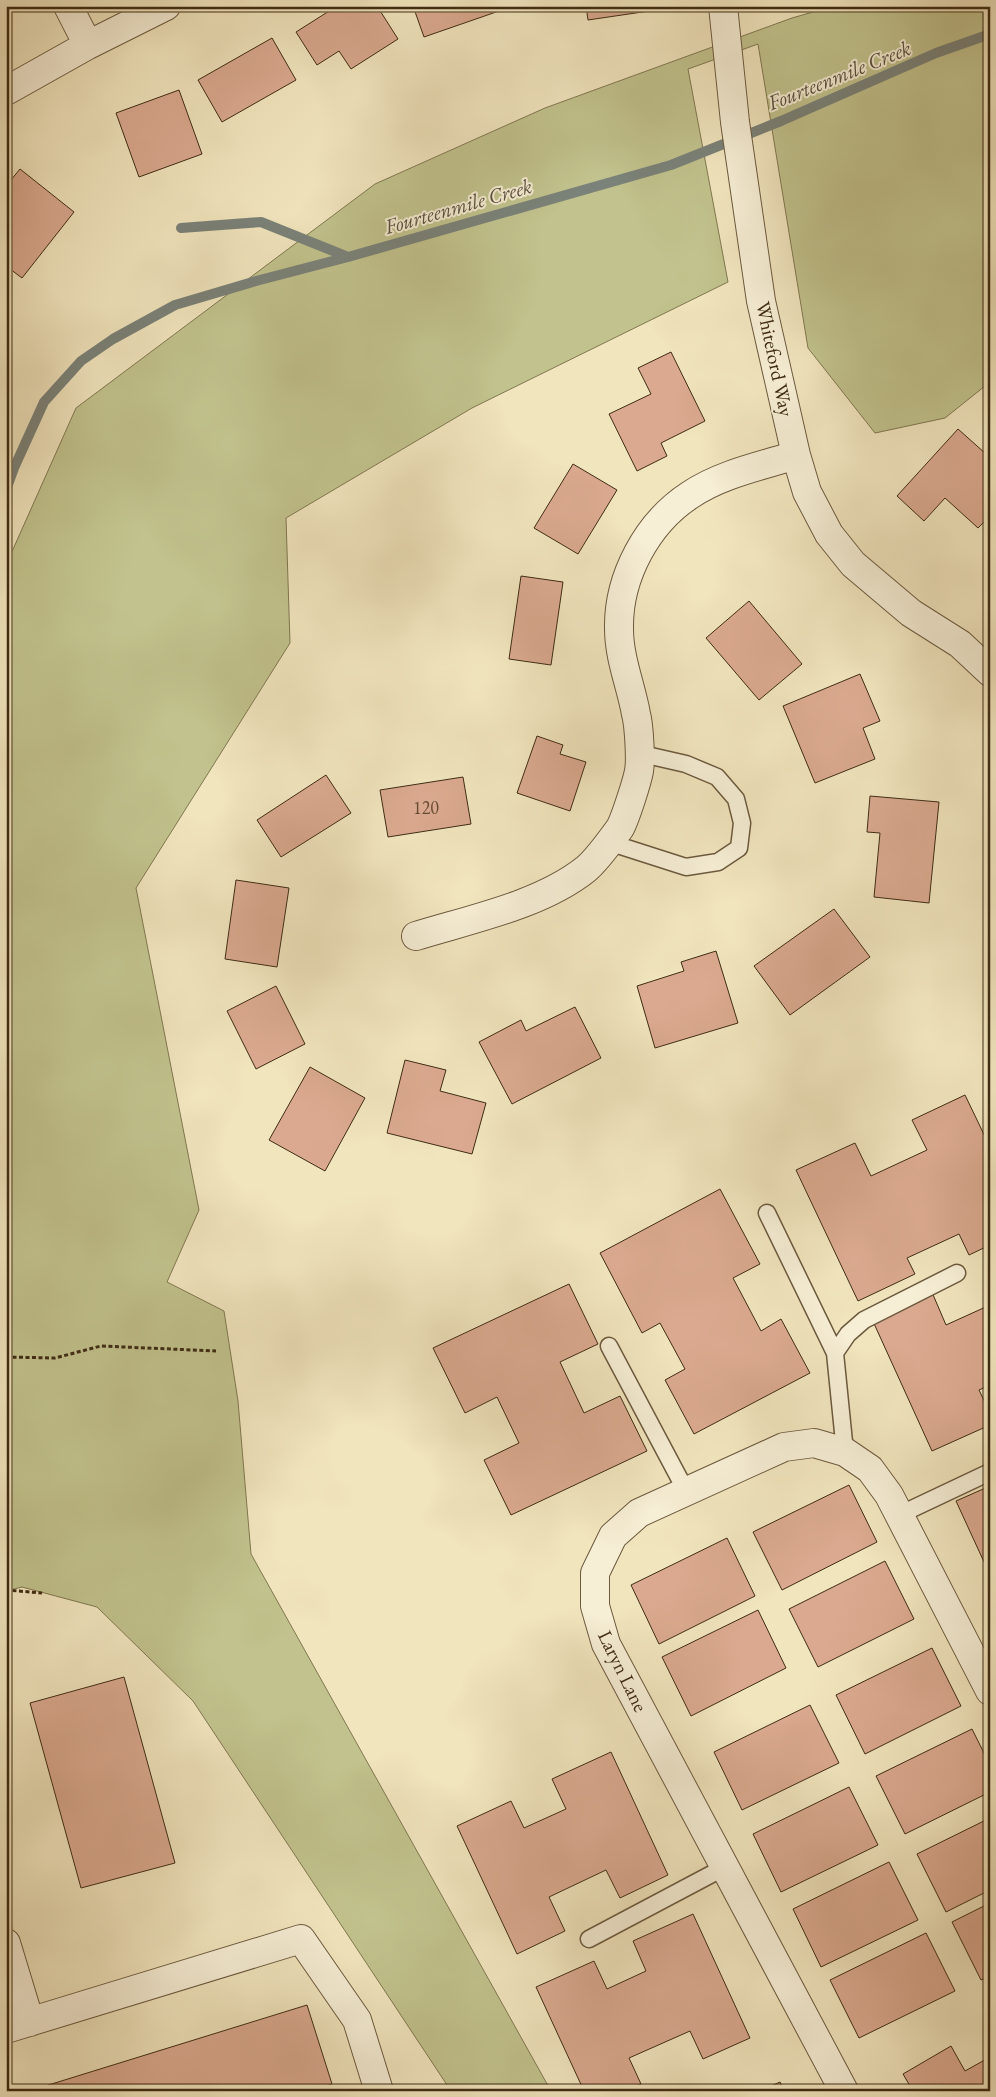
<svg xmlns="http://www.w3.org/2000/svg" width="996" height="2097" viewBox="0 0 996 2097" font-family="'EB Garamond',serif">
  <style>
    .green { fill: #c1c28d; stroke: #807750 }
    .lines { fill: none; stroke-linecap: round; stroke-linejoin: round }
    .stream { stroke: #7a8279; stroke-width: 10 }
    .building { fill: #daa98f; stroke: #3f2c13 }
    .service-casing { stroke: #6c5a3e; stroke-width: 19 }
    .minor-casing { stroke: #6c5a3e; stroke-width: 30 }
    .path { stroke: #3f2c13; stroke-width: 3; stroke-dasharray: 4 2.5; stroke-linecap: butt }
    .service { stroke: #f6eed5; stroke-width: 16 }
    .minor { stroke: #f6eed5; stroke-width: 28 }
    .labels { text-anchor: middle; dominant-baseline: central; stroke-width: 4; stroke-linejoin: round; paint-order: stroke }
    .number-label { font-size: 18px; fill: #664b32 }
    .street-label { font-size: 20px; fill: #3f2c13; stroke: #f6eed5 }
    .water-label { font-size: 21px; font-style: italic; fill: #58503e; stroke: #f6eed5 }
  </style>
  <rect width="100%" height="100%" fill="#f1e5be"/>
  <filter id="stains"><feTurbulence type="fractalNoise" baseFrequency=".004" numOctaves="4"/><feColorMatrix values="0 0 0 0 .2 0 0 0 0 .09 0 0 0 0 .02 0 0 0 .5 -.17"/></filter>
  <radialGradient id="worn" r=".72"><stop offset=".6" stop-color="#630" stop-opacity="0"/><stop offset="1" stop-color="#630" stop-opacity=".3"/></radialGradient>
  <!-- green -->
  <path class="green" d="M834,6h156v376l-45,36 -70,15 -67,-85 -50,-304 -70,25 40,213 -256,126 -186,110 4,125 -154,245 63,322 -32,72 57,29 14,90 13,153 300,537h-100l-258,-390 -96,-94 -75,-20 -16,4v-1026l70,-157 299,-224 170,-76 247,-90z"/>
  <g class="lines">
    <!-- stream -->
    <path class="stream" d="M181,228l80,-6 87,35
      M6,490l8,-22 30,-66 37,-41 32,-22 62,-34 81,-24 92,-24 323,-92 110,-44 155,-68 54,-19"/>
  </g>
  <!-- building -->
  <path class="building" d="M337,6h40l21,33 -47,30 -12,-18 -22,14 -21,-33z
    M413,6h84l2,5 -75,26z
    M586,6h69l1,4 -68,10z
    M272,38l24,42 -74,42 -24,-42z
    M179,90l23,64 -63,23 -23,-64z
    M20,169l54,43 -52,66 -16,-12v-80z
    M671,352l34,69 -44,22 6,13 -30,15 -28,-57 42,-20 -13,-26z
    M958,429l28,25 4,-4v66l-12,12 -33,-30 -21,23 -27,-25z
    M573,464l44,26 -39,64 -44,-26z
    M521,576l42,6 -12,83 -42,-6z
    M749,601l53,63 -43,36 -53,-62z
    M860,674l20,47 -17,7 12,31 -60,24 -32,-77z
    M537,736l26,9 -3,9 26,8 -16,49 -53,-18z
    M326,775l25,38 -70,44 -24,-37z
    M463,777l8,47 -83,13 -8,-47z
    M870,796l69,6 -10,101 -55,-6 6,-64 -13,-1z
    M236,880l53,8 -12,79 -52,-8z
    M834,909l36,48 -80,58 -36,-49z
    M716,951l22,72 -83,25 -18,-62 47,-15 -3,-9z
    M276,986l29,58 -49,25 -29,-58z
    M575,1007l26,51 -89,46 -33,-62 42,-22 5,11z
    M405,1060l41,10 -6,21 46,12 -14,51 -85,-21z
    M310,1067l55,31 -40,73 -56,-31z
    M965,1095l25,52v98l-21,10 -10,-21 -52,24 8,16 -57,27 -62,-131 59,-27 16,33 56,-26 -15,-30z
    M720,1189l40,75 -27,14 28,53 20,-12 29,54 -116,61 -29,-54 20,-11 -25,-46 -18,10 -42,-80z
    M569,1284l29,60 -38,18 24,51 36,-17 27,55 -136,64 -27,-55 35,-17 -22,-46 -32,16 -32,-65z
    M931,1290l15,35 44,-20v80l-11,5 11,23v12l-58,26 -61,-134z
    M849,1485l28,57 -95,48 -29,-58z
    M990,1486v89l-34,-74z
    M727,1538l28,58 -96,48 -28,-59z
    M885,1561l29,58 -96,48 -29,-58z
    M758,1610l28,58 -95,48 -29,-59z
    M932,1648l29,58 -96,48 -29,-59z
    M124,1677l51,186 -94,25 -51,-185z
    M810,1705l29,58 -97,47 -28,-58z
    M972,1729l18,36v27l-85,42 -29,-58z
    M611,1752l57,123 -48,23 -14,-28 -57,27 16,34 -48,23 -60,-128 54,-25 13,27 42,-19 -14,-30z
    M849,1787l29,58 -97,47 -28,-58z
    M990,1818v72l-44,22 -29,-58z
    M889,1862l29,58 -97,47 -28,-58z
    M990,1903v73l-9,4 -29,-58z
    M693,1914l57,124 -47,21 -13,-28 -61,27 12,26 -15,7h-42l-48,-104 58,-26 13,28 39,-18 -13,-30z
    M926,1933l29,58 -96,47 -29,-58z
    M307,2005l25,79 -21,7h-282z
    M951,2046l14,25 25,-14v34h-77l-10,-17z
    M780,2082l4,9h-24z"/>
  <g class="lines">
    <!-- service casing -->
    <g class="service-casing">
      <path id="service" d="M608,842l78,25 32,-5 21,-14 3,-25 -6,-24 -19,-22 -31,-13 -48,-11
        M767,1213l68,140 10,99
        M609,1346l77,145
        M835,1353l13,-19 16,-14 93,-47
        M899,1515l91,-43
        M589,1939l136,-72"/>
    </g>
    <!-- minor casing -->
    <g class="minor-casing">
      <path id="minor" d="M68,6l20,39
        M723,6l12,116 26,179 35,154 11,37 22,42 24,30 58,49 49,31 30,28
        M6,91l82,-46 78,-39
        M416,936c55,-17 125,-31 170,-67 11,-9 26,-30 34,-41 5,-9 17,-46 19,-57 2,-11 0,-46 -3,-57 -5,-28 -17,-56 -17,-85 -1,-52 28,-106 71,-134 31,-21 71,-29 106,-40
        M6,1943l24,79
        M6,2029l295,-90 56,81 22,71
        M844,2091l-238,-447 -11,-38v-33l18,-37 26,-23 145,-66 30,-4 31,9 25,17 19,26 101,196"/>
    </g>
    <!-- path -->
    <path class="path" d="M6,1357l49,1 46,-12 115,5
      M6,1590l36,3"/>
    <!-- service -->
    <use href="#service" class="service"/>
    <!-- minor -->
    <use href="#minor" class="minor"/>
  </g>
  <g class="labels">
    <!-- number labels -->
    <g class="number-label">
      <text x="426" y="807">120</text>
    </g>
    <!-- street labels -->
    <g class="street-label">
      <text transform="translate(775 359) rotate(78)">Whiteford Way</text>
      <text transform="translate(623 1671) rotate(64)">Laryn Lane</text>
    </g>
    <!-- water labels -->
    <g class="water-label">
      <text transform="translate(839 75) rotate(-22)">Fourteenmile Creek</text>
      <text transform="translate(458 206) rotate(-16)">Fourteenmile Creek</text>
    </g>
  </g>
  <!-- margin -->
  <rect width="996" height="2097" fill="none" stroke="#f1e5be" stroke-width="25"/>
  <rect x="8" y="8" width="981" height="2082" fill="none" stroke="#3f2c13" stroke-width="2.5"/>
  <rect x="12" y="12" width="971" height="2072" fill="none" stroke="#3f2c13"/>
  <rect width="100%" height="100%" filter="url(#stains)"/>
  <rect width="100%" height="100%" fill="url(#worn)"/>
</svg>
